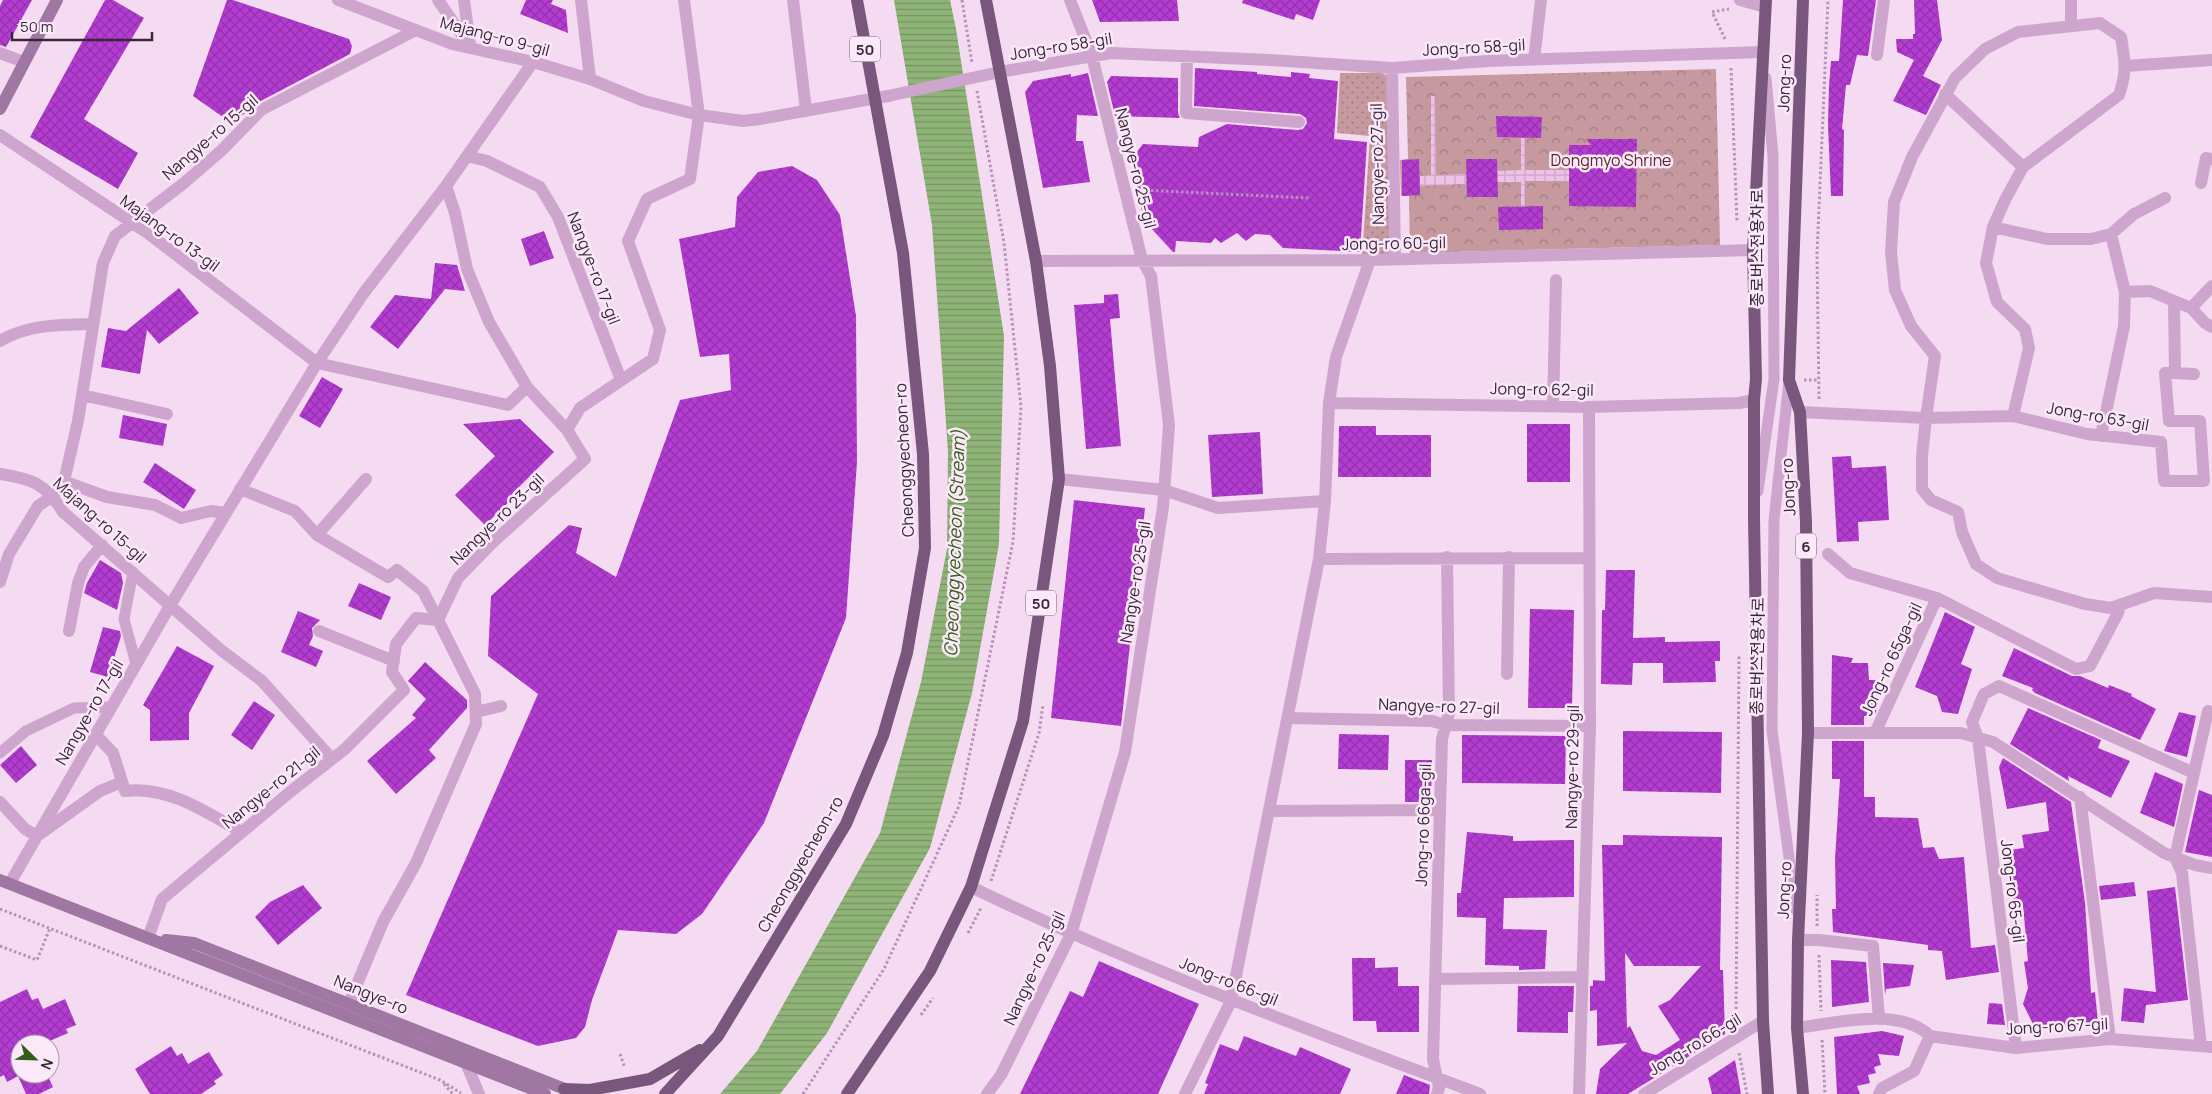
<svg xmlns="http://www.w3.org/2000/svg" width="2212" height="1094" viewBox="0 0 2212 1094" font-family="Manrope,'Noto Sans KR',sans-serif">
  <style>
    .grass { fill: url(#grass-dots) }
    .park { fill: url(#park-crowns) }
    .plaza { fill: url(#plaza-grid) }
    .water { fill: url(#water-rules) }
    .building { fill: url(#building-cross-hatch); fill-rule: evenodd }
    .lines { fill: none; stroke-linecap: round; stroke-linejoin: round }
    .path { stroke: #ba90ba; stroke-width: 3; stroke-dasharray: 2.5 2.5; stroke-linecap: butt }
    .service { stroke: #cea6cd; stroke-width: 11 }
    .minor { stroke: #cea6cd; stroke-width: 12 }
    .tertiary { stroke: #cea6cd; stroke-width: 12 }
    .secondary { stroke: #9f77a2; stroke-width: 12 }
    .primary { stroke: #79577d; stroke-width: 12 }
    .tertiary-bridge { stroke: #cea6cd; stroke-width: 12 }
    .labels { text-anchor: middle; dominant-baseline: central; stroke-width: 5; stroke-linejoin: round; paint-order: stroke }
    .shield { fill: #fbe8f9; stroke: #726173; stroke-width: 1 }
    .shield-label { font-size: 15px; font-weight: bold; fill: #372739 }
    .street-label { font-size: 16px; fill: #372739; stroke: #fbe8f9 }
    .park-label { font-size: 16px; fill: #5a292c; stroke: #fbe8f9 }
    .water-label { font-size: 18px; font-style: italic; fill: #335f18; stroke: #fbe8f9 }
  </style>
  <defs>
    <pattern id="grass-dots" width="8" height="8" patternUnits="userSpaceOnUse" patternTransform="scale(1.25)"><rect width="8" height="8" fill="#c5999e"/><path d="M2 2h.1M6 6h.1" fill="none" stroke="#a17d82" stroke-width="1.8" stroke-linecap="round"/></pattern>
    <pattern id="park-crowns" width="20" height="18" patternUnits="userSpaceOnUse" patternTransform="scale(1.25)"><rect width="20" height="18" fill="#c5999e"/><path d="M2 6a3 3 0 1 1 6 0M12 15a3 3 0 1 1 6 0" fill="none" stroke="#a17d82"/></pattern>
    <pattern id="plaza-grid" width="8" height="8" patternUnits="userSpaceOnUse" patternTransform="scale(1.25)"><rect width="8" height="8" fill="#eec1e8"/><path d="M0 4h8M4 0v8" fill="none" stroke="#cda6c8"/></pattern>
    <pattern id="water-rules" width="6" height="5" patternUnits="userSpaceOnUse" patternTransform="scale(1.25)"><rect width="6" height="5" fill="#8fb477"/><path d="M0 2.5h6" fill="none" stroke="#769263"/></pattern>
    <pattern id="building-cross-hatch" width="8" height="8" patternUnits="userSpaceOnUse" patternTransform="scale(1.25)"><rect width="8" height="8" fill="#b43cd2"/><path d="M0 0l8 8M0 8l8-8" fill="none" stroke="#9332ab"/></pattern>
  </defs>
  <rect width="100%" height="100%" fill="#f4dbf2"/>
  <!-- grass -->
  <path class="grass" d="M1340,73h41l5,2 2,5 2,175 -28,3 8,-122 -33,-3z"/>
  <!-- park -->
  <path class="park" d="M1716,69l4,176 -310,8 -1,-57h-8l-1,-36 8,-1 -2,-82z"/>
  <!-- plaza -->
  <path class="plaza" d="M1431,96h4l1,79 30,-1v10l-46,2v-10l11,-1z
    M1521,138h4v32h44v11h-44v26h-4v-25h-24v-11l24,-1z"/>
  <!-- water -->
  <path class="water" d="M894,0h56l6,29 48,307 -5,208 -27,149 -42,155 -103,185 -47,61h-60l37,-43 123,-218 41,-151 26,-133 1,-98 -16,-226z"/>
  <!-- building -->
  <path class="building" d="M3,0h29l-26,47 -6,-2v-39z
    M105,0h8l31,18 -60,101 54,34 -20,36 -88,-52z
    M227,0h6l116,39 3,7 -2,8 -93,49 -8,8 -19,11 -37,-26z
    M526,0h27l-2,4 15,6 2,23 -48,-19z
    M1092,0h85l2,21 -79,1z
    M1243,0h77l-7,20 -17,-6 -2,6 -52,-17z
    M1843,0h33l-8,56 -11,-1 -7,30h-4l-4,44 2,1 -1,66h-12l-3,-71 1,-39 2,-25h8z
    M1914,0h23l5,40 -19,36 18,9 -15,30 -33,-14 21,-41 -17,-8 -1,-13h17v-5h2z
    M1195,68l62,4v2l34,3v-5l19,2 -1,4 29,3 -4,58 33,3 -7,110 -77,-4 -13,-13 -15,-1 -9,7 -9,-8 -16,10 -6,-5 -4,5 -35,-2 -1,11h-2l-23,-25h-5l-8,-42v-25l-4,-3 10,-13 55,3 1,-10 28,-13 71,6 5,-1 4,-6 -1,-5 -6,-4 -106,-8z
    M1088,73l10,43 -21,-1 -1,26h7l7,41 -47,6 -18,-96 8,-11 38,-7v3z
    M1111,76l67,2v35l2,5 -65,-2 -8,-34z
    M1496,116l46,1 -1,21 -44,-1z
    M1586,139h51l-1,68 -67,-1v-61h22z
    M1419,159l1,36 -18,1v-36z
    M1466,159h31l1,38h-31z
    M792,166l25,14 23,35 16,101 1,146 -11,156 -82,205 -62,91 -26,20 -58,-4 -26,70 -7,27 -9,11 -38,8 -132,-51 132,-301 -50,-38 3,-60 78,-71 13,3 -6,25 40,24 64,-177 51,-10 -2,-36 -29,3 -21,-118 56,-12 2,-30 21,-25z
    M1543,206v23l-44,1 -1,-23z
    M544,231l10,27 -24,8 -9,-27z
    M435,263l22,2 8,26 -20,-2 -47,60 -28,-22 25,-32 36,4z
    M179,288l20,25 -40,31 -12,-14 -7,44 -39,-7 7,-39 18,3z
    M1118,294l2,24 -10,1 11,127 -35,3 -12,-144 30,-2v-8z
    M322,377l21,12 -23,39 -21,-12z
    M123,415l44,9 -4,22 -44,-8z
    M520,419l34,33 -40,40 2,3 -31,30 -30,-30 40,-39 -32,-32z
    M1527,424h43v58h-43z
    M1339,426h37v9h55v42h-93z
    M1260,432l3,62 -51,3 -4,-62z
    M1851,456l1,12 34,-2 3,54 -31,2 1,19 -22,1 -5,-85z
    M155,463l41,27 -12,19 -41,-27z
    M1074,500l71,8 -24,218 -70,-8z
    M100,560l21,13 2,10 -6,27 -33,-17 3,-10z
    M1606,570h29l-2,68 32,-1v5l55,-1v20h-5l1,21 -53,1v-20h-30l-1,22 -31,-1 1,-74h3z
    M359,583l32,14 -10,23 -33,-14z
    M1530,609l44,1 -2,98h-44z
    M298,611l22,9 -8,8 1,8 -4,9 14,6 -7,16 -35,-15z
    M1945,612l30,15 -14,37 11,5 -14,45 -16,-2 -5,-16 -22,-9z
    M103,627l17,4 1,5 -13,41 -18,-5z
    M177,646l37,20 -25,47v27l-39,1v-31l-7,-5z
    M2014,648l58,28h8l28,12 1,-3 23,9 -1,2 25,13 -16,31 -105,-47 -3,-3 1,-2 -31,-12z
    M1832,655l21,3 -2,5h17l1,17h11l-4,32 -2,3 -10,1v9h-33z
    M425,662l42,38v8l-38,42 7,8 -40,36 -29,-33 49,-43 -4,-3 14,-16 -18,-18z
    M254,701l21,14 -23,35 -21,-15z
    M2028,708l73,32 -3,8 32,13 -19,37 -43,-22 1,5 -59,-37z
    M2179,712l17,4 -9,41 -23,-6z
    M1623,731l99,1 -1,61 -98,-2z
    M1339,734l50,1 -1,35 -50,-1z
    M1462,735l104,1 -1,48 -103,-1z
    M1832,741h32v56h11v20l43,1 5,30 11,-1 5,12 25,-2 7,91 24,-3 4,27 -53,8 -4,-29 -14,-1v-5l-95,-13 -1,-23h4l-1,-50 5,-80h-8z
    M21,746l16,19 -21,18 -16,-18z
    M2003,758l68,44 14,101 6,90 4,-1 3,31 -37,4v-2l-27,1 -11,-22 5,-16 -4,-26 4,-1 -5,-56 -9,1 -5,-56 15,-2 -2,-13 27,-4 -3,-29 -39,7 -8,-42z
    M1405,760h27l-1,42h-26z
    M2155,772l28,12 -9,43 -34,-14z
    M2199,790l13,5v62l-27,-5z
    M1467,832l46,4v5l61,-1v57l-70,1 -1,31 44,1 -2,39 -26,1v-4l-34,-1 1,-47 -29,-1v-24h4z
    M1623,835l99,2 -2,133h3l2,64 -97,60h-32l4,-25 27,-26 -30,3v-36l-7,1v-25h3v-6l12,1 -3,-136h21zM1625,953l9,13h67l-31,34 -12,6 22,34 -24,15 -14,-4 -12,-25 -3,2z
    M2134,882l2,14 -35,4 -2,-14z
    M303,885l19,23 -44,37 -23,-28 15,-15z
    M2175,887l13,113 -42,5 -2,18 -23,-2 3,-33 32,4 -9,-101z
    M1352,958h23v10l23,-1v19h21v46h-42l-1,-11h-23z
    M1831,960l35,2 3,40 -37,5z
    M1099,961l100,43 -41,90h-138l50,-103 13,6z
    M1883,963l31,2 -4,21 -24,3 -1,6z
    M1518,986h56l-1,26h-5v21l-51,-1z
    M27,989l5,11 6,-2 5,11 22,-10 11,26 -10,4 2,4 -25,11h-23v30h27l6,13 -14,7h-13l-8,-18 -11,6 -3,-7 -4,2v-75z
    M1989,1003l13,1 3,21 -18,-1z
    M1882,1031l22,5 -5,20 -21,-2 3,11 -7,2 2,6 -8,2 2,8 -13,3 3,8h-23l-3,-57z
    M1244,1036l52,20 4,-9 51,22 -11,25h-136l4,-10 -3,-1 15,-39 18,7z
    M171,1046l6,10 5,-3 6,11 21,-12 14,23 -9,6 2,3 -15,10h-51l-15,-25z
    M1735,1060l6,34h-29l-4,-16z
    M1404,1075l26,10 -1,9h-33z"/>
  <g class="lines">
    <!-- path -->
    <path class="path" d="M962,0l10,63
      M1725,39l-13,-27 17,-3
      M1731,68l6,154
      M1141,190l168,8
      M1804,380h15
      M1819,399l-2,-145 11,-254
      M991,881l48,-148 4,-28
      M0,909l440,171 21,13
      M1817,926v-31
      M968,933l13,-25
      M0,946l37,14 13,-32
      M1819,955l2,56
      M921,1015l12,-17
      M1736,1019l3,-363
      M1822,1040l3,54
      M1739,1053l8,41
      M620,1054l5,14
      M444,1084l9,10
      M803,1094l81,-125 75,-163 54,-264 8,-135 -17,-164 -27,-152"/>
    <!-- service -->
    <path class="service" d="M1789,381l-15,139 -2,210 24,180
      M1758,491l16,-112 -1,-223 -7,-78
      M133,572l-9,47 12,45
      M0,753l26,-22 48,-23 37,-1"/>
    <!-- minor -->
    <path class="minor" d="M438,0l33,48
      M464,0l6,45
      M581,0l9,79
      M793,0l13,110
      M1740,0l25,7
      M2071,0v26
      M0,53l24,9
      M1877,55l7,-55
      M1187,56l-1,57 113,9
      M1534,60l7,-60
      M2126,66l86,-6
      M1392,68l3,191
      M1000,72l111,-19 159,7 122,8 96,-7 275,-9
      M1945,94l78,73
      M0,135l149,99 168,129 191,42 19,-18
      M467,156l20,5 53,26 18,30 63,163
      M2201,183l5,-25 6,1
      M446,186l9,27 12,56 22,53 38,65 40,43
      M1993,227l54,12h44l20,-5 23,-20 31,-16
      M1036,261l334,-1 383,-10
      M2125,292l25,-1 41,17 14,15 7,4
      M2191,308l21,-22
      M0,341c29,-17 59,-16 92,-17
      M2175,373l19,1
      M82,395l85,19
      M1329,403l260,4 150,-4 15,-3
      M1553,406l3,-126
      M1800,412l126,6 87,-2 74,18 74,8 3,39h40l-4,-60h-31l-4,-48h10l-1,-72
      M2013,416l16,-68 -4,-19 -28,-27 -11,-39 7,-36 12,-27 18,-33 96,-72c8,-23 6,-34 2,-58l-21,-14 -82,9 -33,17 -30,29 -43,79 -18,45 -3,50 4,38 16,36 24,30 -9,62 -4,38v33l9,11 27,12 4,20 14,32 21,14 88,26 26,4 43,-15 58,4
      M2101,436l23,-110 1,-34 -14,-58
      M0,474c32,5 45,9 63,38l158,138 41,31 70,78
      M366,479l-49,56 71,42 9,-7 26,21 15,29
      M1059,479l105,11 54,18 107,-7
      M63,481l44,16 48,8 26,13 30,-7 15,2
      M240,489l55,22 22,24
      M1828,554l22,19 87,25 139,71 14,-3 28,-53 2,-8
      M1319,559l270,-1
      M0,582l9,-28 29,-48 15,-10 12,-19 13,-56 25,-158 12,-27 69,-53 38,-33 39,-40 155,-80
      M69,631l9,-48 6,-16 18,-22
      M319,631l75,30
      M1507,674l2,-117
      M476,712l25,-6
      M1287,718l145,3 13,4 145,1
      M1808,733h153l32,9 171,111 31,12 17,3
      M1875,733l62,-135
      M95,734l18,19 12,38c43,-5 80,20 116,41
      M2080,797l30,242
      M0,802l25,27 12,7 63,-45 22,-9
      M1269,811l171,-1
      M10,883l161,-279 146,-241 46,-69 83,-108 87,-124
      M971,887c166,80 338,143 509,207
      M148,938l14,-39 128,-107 55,-43 59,-59 -12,-18 4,-28 20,-26 22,2
      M1798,940h21l54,6 6,72
      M1435,979l147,-2
      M349,1003l34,-81 33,-59 60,-139 -1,-30 -37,-74 20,-42 34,-35 93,-84 -18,-29 13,-22 73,-49 7,-29 -32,-89 19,-42 43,-20 9,-64 -15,-115
      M1797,1028c38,-5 103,-22 133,8l86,12 94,-9 102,8
      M2201,1046l-19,-173 -7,-16 33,-146
      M2016,1048l-38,-310 -6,-16 12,-28 15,-8 195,87
      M466,1063l13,31
      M987,1094l14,-19 70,-141 54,-182 38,-245 6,-82 -18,-149 -9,-16 -50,-204 -22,-56
      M1185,1094l46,-93 88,-442 6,-58 4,-98 7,-46 34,-97
      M1437,1094l2,-6 -6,-29 9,-320 7,-26 -2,-156
      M1579,1094l11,-368 -1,-319
      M1644,1094l119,-73
      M1879,1094l3,-6 32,-17 16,-35"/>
    <!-- tertiary -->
    <path class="tertiary" d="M338,0l114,44 81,18 57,17 54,22 55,14 44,6 17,-2 128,-23
      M981,76l19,-4"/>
    <!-- secondary -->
    <path class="secondary" d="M0,109l57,-109
      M0,880l545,214
      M166,940l28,3 381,150"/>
    <!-- primary -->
    <path class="primary" d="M1766,0l-13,250 3,129 -2,21v119l9,502 5,73
      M1803,0l-14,380 11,32 6,110 2,211 -10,207 -1,88 6,66
      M564,1089l26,1 60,-11 50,-29
      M665,1094l53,-58 128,-212 37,-88 24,-83 18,-105 -2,-94 -20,-201 -46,-253
      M847,1094l83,-123 41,-84 52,-166 36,-242 -9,-113 -14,-105 -50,-261"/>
    <!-- tertiary-bridge -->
    <path class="tertiary-bridge" d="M888,96l93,-20"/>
  </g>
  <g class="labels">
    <!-- shield labels -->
    <g class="shield">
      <rect x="850" y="36.5" width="30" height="25" rx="4"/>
      <rect x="1796" y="533.5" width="20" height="25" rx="4"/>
      <rect x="1026" y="590.5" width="30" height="25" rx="4"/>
    </g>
    <g class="shield-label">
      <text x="865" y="49">50</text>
      <text x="1806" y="546">6</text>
      <text x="1041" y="603">50</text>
    </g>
    <!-- street labels -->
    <g class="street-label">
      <text transform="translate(495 36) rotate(15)">Majang-ro 9-gil</text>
      <text transform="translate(1061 46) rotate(-9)">Jong-ro 58-gil</text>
      <text transform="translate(1474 47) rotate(-3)">Jong-ro 58-gil</text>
      <text transform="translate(1784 83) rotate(-88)">Jong-ro</text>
      <text transform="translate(210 137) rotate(-41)">Nangye-ro 15-gil</text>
      <text transform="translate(1377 164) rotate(-91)">Nangye-ro 27-gil</text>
      <text transform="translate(1136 168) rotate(76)">Nangye-ro 25-gil</text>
      <text transform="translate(170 233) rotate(36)">Majang-ro 13-gil</text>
      <text transform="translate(1394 243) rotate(-1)">Jong-ro 60-gil</text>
      <text transform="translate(1757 248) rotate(-90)">종로버스전용차로</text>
      <text transform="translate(594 268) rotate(69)">Nangye-ro 17-gil</text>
      <text transform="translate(1542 389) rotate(1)">Jong-ro 62-gil</text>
      <text transform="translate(2098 416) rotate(10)">Jong-ro 63-gil</text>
      <text transform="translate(904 460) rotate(-93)">Cheonggyecheon-ro</text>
      <text transform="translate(1788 487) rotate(-93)">Jong-ro</text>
      <text transform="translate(497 519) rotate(-44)">Nangye-ro 23-gil</text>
      <text transform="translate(100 520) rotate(42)">Majang-ro 15-gil</text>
      <text transform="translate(1135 582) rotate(-81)">Nangye-ro 25-gil</text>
      <text transform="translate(1757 656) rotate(-89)">종로버스전용차로</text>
      <text transform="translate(1891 659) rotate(-65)">Jong-ro 65ga-gil</text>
      <text transform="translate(1439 706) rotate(2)">Nangye-ro 27-gil</text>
      <text transform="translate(89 712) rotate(-60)">Nangye-ro 17-gil</text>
      <text transform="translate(1572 767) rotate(-89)">Nangye-ro 29-gil</text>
      <text transform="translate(271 787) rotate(-39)">Nangye-ro 21-gil</text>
      <text transform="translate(1423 825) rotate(-88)">Jong-ro 66ga-gil</text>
      <text transform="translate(800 864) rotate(-60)">Cheonggyecheon-ro</text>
      <text transform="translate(1784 890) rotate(-87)">Jong-ro</text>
      <text transform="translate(2013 891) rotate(83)">Jong-ro 65-gil</text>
      <text transform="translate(1034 968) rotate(-65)">Nangye-ro 25-gil</text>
      <text transform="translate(1229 981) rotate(22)">Jong-ro 66-gil</text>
      <text transform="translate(371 994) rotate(22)">Nangye-ro</text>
      <text transform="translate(2057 1026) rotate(-3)">Jong-ro 67-gil</text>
      <text transform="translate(1695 1044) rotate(-31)">Jong-ro 66-gil</text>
    </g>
    <!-- park labels -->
    <g class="park-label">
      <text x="1611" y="160">Dongmyo Shrine</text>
    </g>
    <!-- water labels -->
    <g class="water-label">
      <text transform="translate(954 543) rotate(-88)">Cheonggyecheon (Stream)</text>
    </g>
  </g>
  <!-- north arrow -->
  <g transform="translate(35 1059) rotate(113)"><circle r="24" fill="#fbe8f9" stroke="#ad9bac"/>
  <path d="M0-4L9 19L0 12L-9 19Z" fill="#335f18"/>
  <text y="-8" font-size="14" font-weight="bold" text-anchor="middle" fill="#372739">N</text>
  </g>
  <!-- scale -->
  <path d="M12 32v8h140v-8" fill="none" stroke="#372739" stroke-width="2.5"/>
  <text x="20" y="32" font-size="15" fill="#372739" stroke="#fbe8f9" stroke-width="4" paint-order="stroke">50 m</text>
</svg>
